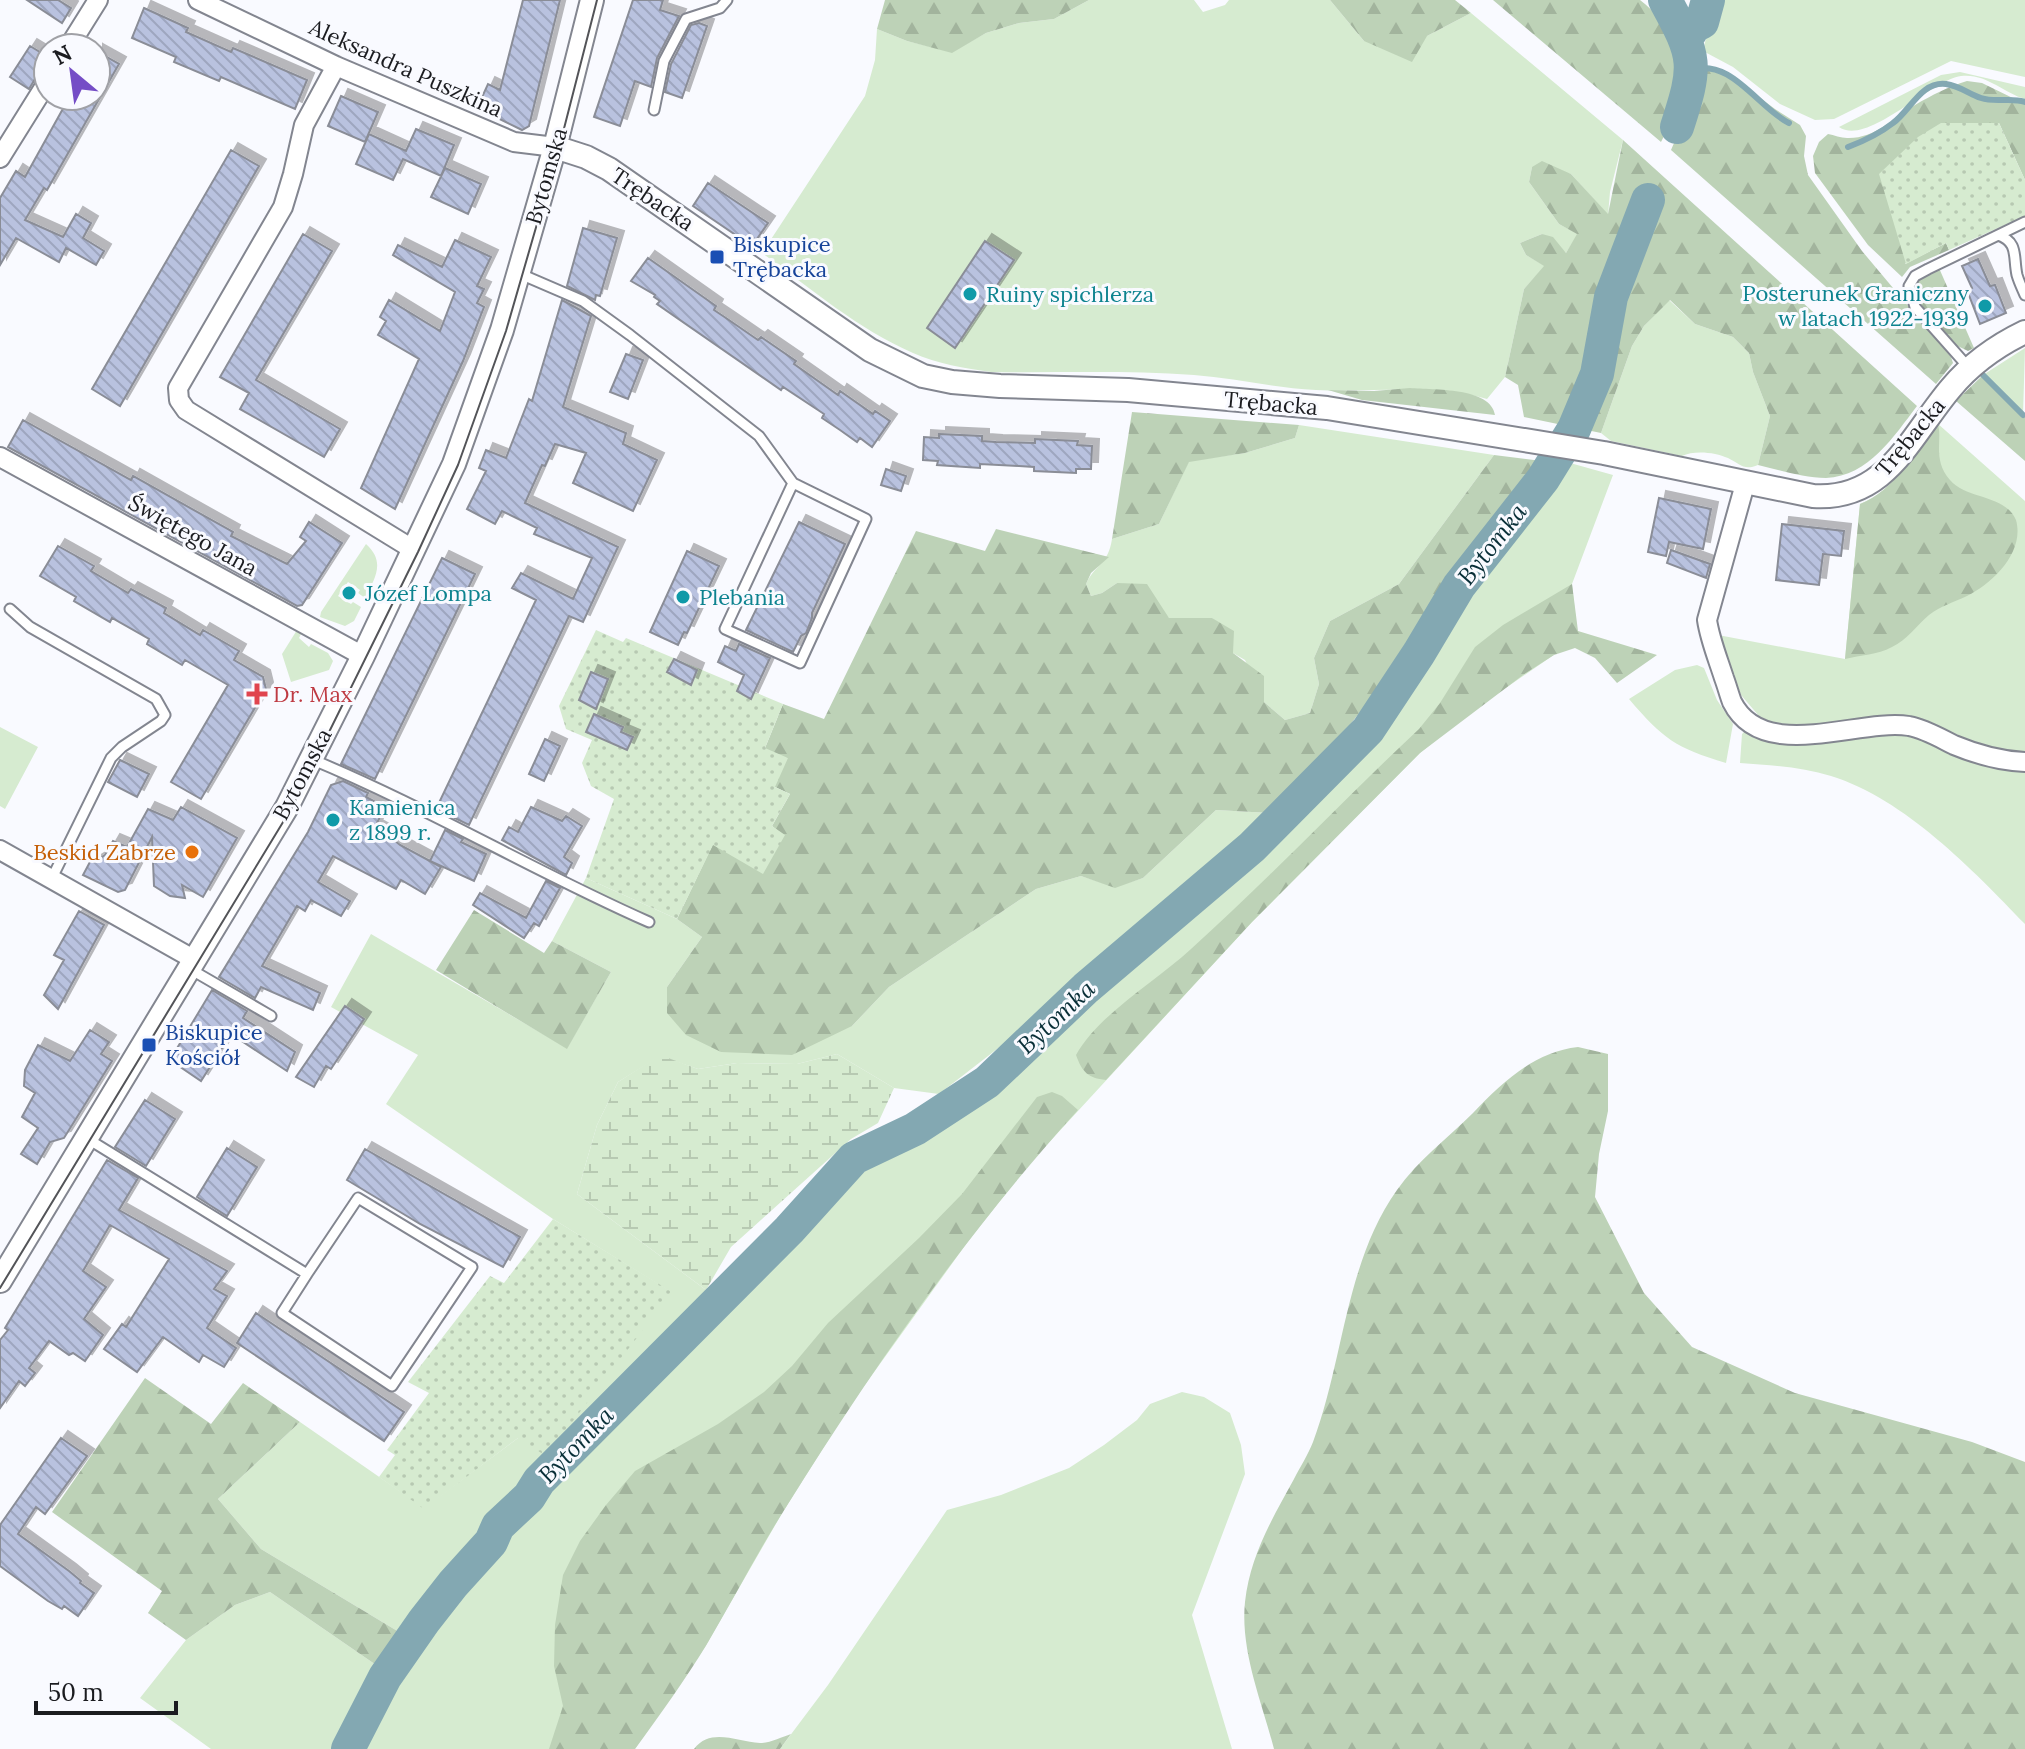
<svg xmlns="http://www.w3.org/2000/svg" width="2025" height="1749" viewBox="0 0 2025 1749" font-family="Lora,serif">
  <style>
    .grass { fill: #d6ebd0 }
    .forest { fill: url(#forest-firs) }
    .wetland { fill: url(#wetland-marsh) }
    .garden { fill: url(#garden-dots) }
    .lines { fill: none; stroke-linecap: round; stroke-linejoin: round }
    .stream { stroke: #83a8b2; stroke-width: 6 }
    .river { stroke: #83a8b2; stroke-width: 34 }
    .building { fill: url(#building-back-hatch); stroke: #8a8d97; stroke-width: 2; filter: url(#shadow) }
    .service-casing { stroke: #838690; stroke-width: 13 }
    .minor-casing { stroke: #838690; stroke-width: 22 }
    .tertiary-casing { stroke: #838690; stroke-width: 26 }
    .service { stroke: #fff; stroke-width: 9 }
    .minor { stroke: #fff; stroke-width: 18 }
    .tertiary { stroke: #fff; stroke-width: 22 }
    .tram { stroke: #535458; stroke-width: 2 }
    .transit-dot { fill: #1a4fb4; stroke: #f9faff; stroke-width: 3 }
    .culture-dot { fill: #0f9aa8; stroke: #f9faff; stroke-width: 3 }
    .health-dot { fill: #e0444e; stroke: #f9faff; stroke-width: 3 }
    .food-dot { fill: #e8710a; stroke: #f9faff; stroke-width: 3 }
    .labels { text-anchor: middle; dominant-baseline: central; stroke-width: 6; stroke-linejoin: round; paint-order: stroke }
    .street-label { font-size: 22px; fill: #1b1c20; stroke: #f9faff }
    .transit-label { font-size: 22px; fill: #164399; stroke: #f9faff; text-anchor: start }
    .culture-label { font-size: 22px; fill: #0d838f; stroke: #f9faff; text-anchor: start }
    .health-label { font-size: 22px; fill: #be3a42; stroke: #f9faff; text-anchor: start }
    .food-label { font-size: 22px; fill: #c56008; stroke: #f9faff; text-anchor: end }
    .water-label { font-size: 24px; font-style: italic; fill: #092f38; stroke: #f9faff }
  </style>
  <defs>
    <pattern id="forest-firs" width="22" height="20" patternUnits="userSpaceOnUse" patternTransform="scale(2)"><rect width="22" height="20" fill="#bdd2b7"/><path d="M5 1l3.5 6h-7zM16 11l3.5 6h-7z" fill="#a2b49d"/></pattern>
    <pattern id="wetland-marsh" width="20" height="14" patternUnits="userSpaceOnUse" patternTransform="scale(2)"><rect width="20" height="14" fill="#d6ebd0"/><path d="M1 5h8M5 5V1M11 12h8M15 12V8" fill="none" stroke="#b7c9b2"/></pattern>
    <pattern id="garden-dots" width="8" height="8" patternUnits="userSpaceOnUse" patternTransform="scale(2)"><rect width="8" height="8" fill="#d6ebd0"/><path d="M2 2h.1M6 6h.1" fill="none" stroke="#b7c9b2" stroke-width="1.8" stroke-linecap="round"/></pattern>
    <pattern id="building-back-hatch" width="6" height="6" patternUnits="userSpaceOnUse" patternTransform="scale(2)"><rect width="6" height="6" fill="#b9c2df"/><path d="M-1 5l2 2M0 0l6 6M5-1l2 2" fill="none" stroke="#9ea6bf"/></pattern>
    <filter id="shadow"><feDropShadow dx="7" dy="-7" stdDeviation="0" flood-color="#0004"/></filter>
  </defs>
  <rect width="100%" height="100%" fill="#f9faff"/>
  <!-- grass -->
  <path class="grass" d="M1089,0h105l9,12 22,-7 4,-5h101l34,41 63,-5 44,-23 152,127 -13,52 -2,23 -37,-41 -39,-7 -3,15 30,42 19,10 -12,19 -24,-19 -22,9 6,12 19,11 -21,23 -19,88 -18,22c-56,-16 -114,-6 -171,-9 -41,-2 -81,-12 -122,-15 -67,-5 -136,-2 -203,-3 -26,-4 -54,-8 -78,-19 -55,-24 -103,-65 -151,-100l103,-157 10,-36 2,-31 30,12 45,11 34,-19 33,-10 35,-4z
    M1715,0h310v77l-74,-16 -117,58 -19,1 -35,-16 -47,-37 -30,-16z
    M1960,72l65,15v12c-21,-6 -39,-26 -64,-23 -32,5 -94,71 -122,51l102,-52z
    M1669,300l26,24 38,13 16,16 4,19 17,44 -12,49c-14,6 -18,-1 -30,-7 -13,-6 -34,-8 -46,-2l-71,-15 -10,-8 31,-87 12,-20z
    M2025,348l-2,67 -40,-40z
    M1937,423l88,78v254l-39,-8 -69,-29 -12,-2 -125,11 -21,-11 -18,-21 -23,-60 127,24 15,-155c34,-13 56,-52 77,-81z
    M1299,425l195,30 -95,129 -69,37 -16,37 5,26 -9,29 -25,7 -21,-18 -19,-42 -12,-7 -21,-35h-43l-52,-35 -15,10 -11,3 -5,-12c10,-21 22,-19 26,-45l47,-15 30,-63 56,-8 50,-15z
    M1563,461l50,14 -41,109 5,47 -19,21 -87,60 -51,41 -168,169 -221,240 -62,78 -120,167 -68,108 -76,132 -70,102h-273l24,-49 38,-56 123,-154 297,-306 50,-31 59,-30 44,-30 23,-20 44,-50 140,-117 107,-106 65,-69 88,-140 45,-54z
    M366,544c20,18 9,34 -1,54l-7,-5 2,-3 -12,-8 -10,14 13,8 2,-2 8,5 -7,14 -9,5 -25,-9 1,-5z
    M297,630l5,2 -3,6 10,9 2,-3 17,9 5,8 -4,9 -38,12 -9,-28z
    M1697,665l7,3 13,32 16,24 -7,39c-50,-15 -63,-24 -97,-64l46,-29z
    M0,727l38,20 -33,62 -5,-3z
    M1745,731l33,13 131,-10 99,36 17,1v153c-52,-54 -120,-125 -194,-148 -29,-9 -61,-11 -91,-13l2,-29z
    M1216,810l54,3 -216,192 -115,89 -45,-6 -57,-34 -40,10 -60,-1 -39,6 -38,-13 -42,26 -21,43 -20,69 129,96 -73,89 -43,42 -44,35 -93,110 -49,69 -143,-86 -43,-50 82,-77 124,86 94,-70 153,-146 -118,-73 -167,-115 32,-49 -87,-48 40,-73 196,114 44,-76 -59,-31 34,-63 91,41 25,18 -35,50 185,39 37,-39 147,-98 45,-13 34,11 28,-9z
    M1182,1392l22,5 26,16 11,32 4,29 -53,141 40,134h-452l48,-64 119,-175 54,-15 68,-27 35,-23 33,-25 13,-16z
    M270,1592l109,75 -34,82h-134l-71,-51 46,-58 49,-35z"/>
  <!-- forest -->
  <path class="forest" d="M885,0h204l-35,19 -35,4 -33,10 -34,20 -45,-12 -30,-12z
    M1330,0h125l16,13 -44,23 -15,26 -48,-21z
    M1493,0h147c52,41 51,87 21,142z
    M1695,65l28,5 52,39 25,16 6,11 -2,20 4,19 54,76 89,106 2,6 -17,21 -265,-234c12,-26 25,-56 24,-85z
    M1967,81l15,2 43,21v76l-26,-57 -94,141 41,-21 3,7 -39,17 -8,10 -34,-32 -53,-72 -2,-17 6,-14 9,-8c6,1 13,4 19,4 27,1 47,-20 68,-33 17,-10 33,-18 52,-24z
    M1623,140l294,266c-23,30 -48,70 -91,72 -22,0 -46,-8 -68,-13l12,-49 -17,-44 -4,-19 -16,-16 -38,-13 -25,-24 -26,26 -12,20 -31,87 -77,-16 -6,-32 -13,-8 19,-88 20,-23 -18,-11 -6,-12 22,-9 11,3 13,16 11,-19 -18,-10 -30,-42 3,-15 10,-6 29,13 37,40z
    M1939,268l35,80 -6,3 -21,-10 -30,-37 -2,-13 3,-10z
    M1983,375l42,42v44l-69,-60z
    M1410,388c23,2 81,-1 85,27l-133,-15 -34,-10 46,1z
    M1132,412l167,13 -4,13 -50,15 -56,9 -30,62 -47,15z
    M1937,423c7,13 -6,36 13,57 17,20 55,14 66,40 9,32 -23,63 -49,76 -13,6 -26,10 -38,19 -12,10 -22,25 -37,32 -15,8 -31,8 -47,12l15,-155c34,-13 56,-52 77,-81z
    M1494,455l48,6 -99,129 -68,103 -52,66 -53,54 -54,-3 -73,68 -28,10 -34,-12 -45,13 -147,98 -37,39 -60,29 -71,-3 -35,-17 -19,-22v-26l35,-50 -25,-18 36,-75 71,-8 -12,-10 18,-32 -15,-7 -10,-39 18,-44 41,15 92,-188 69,20 11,-22 113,28 -18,16 -5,11 5,12 11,-3 15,-10 30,1 22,34h43l22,13 -1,22 31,23v26l21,18 25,-7 9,-29 -5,-26 16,-37 69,-37z
    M1572,584l6,47 79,24 -40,28 -22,-25 -20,-10 -21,7 -31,20 -103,78 -168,169 -146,158c-18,-2 -24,-8 -30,-25 23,-41 79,-73 115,-106 79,-71 151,-148 228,-220l21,-26 35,-56 28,-22z
    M474,910l70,43 8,-12 59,31 -44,77 -131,-79z
    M1578,1047l30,7v57l-9,43 -4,43 49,96 48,54 103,46 177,49 53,20v287h-751c-12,-47 -34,-98 -29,-147 5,-46 27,-83 49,-123 6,-12 14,-24 19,-37 31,-82 32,-179 84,-252 20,-29 51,-52 76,-77 30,-31 61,-61 105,-66z
    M1052,1092l10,4 16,14c-112,123 -207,261 -295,402 -27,43 -50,88 -76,132 -22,36 -47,71 -72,105h-86l14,-43 -9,-40 1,-41 8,-50 17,-34 26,-36 29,-34 83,-47 46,-32 28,-26 36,-43 91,-85 43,-44 75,-97z
    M145,1378l66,46 32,-41 57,39 -82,77 43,50 143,86 -25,32 -109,-75 -35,13 -49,35 -38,-27 14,-22 -110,-79z
    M791,1734l-11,15h-86c17,-22 43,-7 66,-6 10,0 22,-6 31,-9z"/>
  <!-- wetland -->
  <path class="wetland" d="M837,1054l57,34 -16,35 -27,16 -120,108 -25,43 -129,-96 20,-69 21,-43 42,-27 38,14 39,-6 60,1z"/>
  <!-- garden -->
  <path class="garden" d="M1941,123h58l26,57v36l-76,34 -3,-7 -40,21 -27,-90 39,-37z
    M596,630l27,12 3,-4 157,66 -18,44 23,10 -13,29 15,7 -18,32 13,9 -22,39 -50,-29 -36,74 -91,-41 28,-79 -23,-13 -9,-23 10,-23 -26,-11 -7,-23z
    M553,1219l119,73 -126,164 -28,-18 -94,71 -45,-32 16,-22 -8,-5 42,-57 -21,-11 82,-106 14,7z"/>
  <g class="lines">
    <!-- stream -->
    <path class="stream" d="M1660,0l8,6
      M1691,70c40,-13 67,38 98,53
      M1848,147c16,-6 31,-13 45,-24 17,-12 28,-42 53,-39 14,2 23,10 35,14 15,5 30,-1 44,4
      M1983,375l40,40"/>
    <!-- river -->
    <path class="river" d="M1665,0c32,58 32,65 12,127
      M1686,39l8,-13 8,-4 6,-22
      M348,1749l37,-72 39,-56 29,-37 38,-42 7,-16 31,-29 10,-16 250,-251 65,-72 61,-29 72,-47 99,-94 166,-141 116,-117 51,-77 40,-67 84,-107 31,-50 23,-55 14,-77 37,-97"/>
  </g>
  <!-- building -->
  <path class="building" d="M27,0h31l13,8 -9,15z
    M523,0h37l-31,126 -7,4 -45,-22 11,-24 12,6z
    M633,0h30l-3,10 19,6 -22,42 -6,29 -16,-6 -15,45 -26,-9z
    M144,8l44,20 -2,4 45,20 2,-4 74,32 -12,29 -74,-32 -2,4 -45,-19 2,-5 -44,-19z
    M699,23l8,3 -25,72 -17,-6 6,-28 20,-39z
    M30,46l18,11v9l-10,8 -9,15 -19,-12z
    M96,51l23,13 -72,126 -3,-2 -19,32 38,17 13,-23 15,9 -8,15 21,13 -8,14 -30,-17 -7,14 -43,-24 -16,27v-67l16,-27 9,6 45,-81h26z
    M341,96l37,16 -13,30 -37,-16z
    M416,129l38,16 -13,31 -38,-17 -10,21 -37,-16 13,-30 37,17z
    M231,150l28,16 -139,240 -28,-17z
    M445,168l36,16 -13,30 -37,-17z
    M708,183l60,40 -16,23 -59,-40z
    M583,228l34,10 -17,58 -4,-1 -1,5 -28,-14z
    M303,234l29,17 -76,129 84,49 -16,28 -84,-48 9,-16 -29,-16z
    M455,240l36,17 -14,29 7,3 -7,14 7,4 -21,54 -68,148 -34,-21 58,-129 -41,-24 8,-14 -6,-4 9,-17 51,31 15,-39 -62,-37 5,-10 44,22z
    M985,241l29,19 -59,88 -28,-20z
    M648,258l68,48 -2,4 12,8 32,22 3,-3 35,24 -2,3 44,31 2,-4 33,23 2,-3 15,10 -18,26 -12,-9 -3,4 -17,-12 -18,-12 2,-4 -41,-27 -2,3 -124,-86 3,-3 -6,-4 1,-2 -24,-14z
    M1978,259l12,27 5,-1 11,28 -26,11 -13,-34 5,-2 -10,-22z
    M562,300l29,16 -28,91 63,26 -3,11 34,16 -24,51 -60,-28 13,-30 -31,-9 -10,22 -3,-1 -17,38 93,44 -35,75 -14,-6 -100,209 -33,-16 100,-209 -24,-12 9,-15 52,26 19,-41 -58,-24 3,-6 -35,-17 -7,13 -28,-15 19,-38 -7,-3 7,-18 20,8 23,-59 3,2z
    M626,354l17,6 -15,39 -18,-7z
    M23,420l108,60 2,-4 100,56 -2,4 56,28 19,-23 -6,-4 9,-15 33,21 -40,62 -5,1 -289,-159z
    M939,434l43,2v5l14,1 39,1v-4l43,2 -1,4 15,1 -1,23h-15v4l-42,-2v-4l-15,-1 -39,-2v4l-43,-3 1,-4 -15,-1 1,-23 15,1z
    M886,469l20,7 -5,15 -20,-6z
    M1659,498l52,11 -8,40 -34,-7 -3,14 -18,-4z
    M799,522l46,22 -33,69v5l-6,15 -5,3 -8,16 -47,-22z
    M1782,524l62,7 -3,25 -18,-2 -4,31 -43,-5z
    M58,546l36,20 -3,5 37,22 3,-4 35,19 -2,5 36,22 3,-5 36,21 -5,9 29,17 3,12 -65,110 -30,-17 57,-97 -43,-25 -3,5 -35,-21 2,-5 -37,-21 -2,4 -36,-21 2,-4 -36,-21z
    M1671,550l39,14 -4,14 -39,-15z
    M687,551l32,15 -32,67 -3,-1 -6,13 -28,-13z
    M442,558l33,16 -100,205 -34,-15z
    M739,644l31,14 -19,41 -14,-8 7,-16 -26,-13 7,-16 11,5z
    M674,659l23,11 -6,15 -24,-13z
    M591,672l17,7 -12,30 -17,-9z
    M594,714l29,13 -2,5 12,5 -6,13 -41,-18z
    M545,739l15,7 -16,35 -15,-7z
    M120,760l29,14 -12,23 -29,-15z
    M343,781l25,12 -2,4 19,10 -10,20 20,11 -1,2 6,5 41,22 -16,27 -24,-14 -5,9 -63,-33 -15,26 32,19 -9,15 -30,-16 -6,11 -8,-5 -35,60 58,27 -7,17 -52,-23 -6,11 -36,-21 89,-145 23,-47z
    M181,807l56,31 -34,59 -21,-12 3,13 -15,-2 -16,-10 -2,-49 -27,53 -7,2 -35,-17 8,-15 3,2 11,-7 8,-14 14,6 21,-38 25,11z
    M531,807l31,14 4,-5 16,10 -18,31 8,6 -6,12 -64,-35 7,-13 9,5z
    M445,830l18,9 -2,3 25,12 -12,27 -44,-20z
    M546,881l14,7 -21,38 -5,-3 -10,15 -51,-33 7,-12 46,25z
    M79,911l25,14 -46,84 -14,-14 20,-35 -10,-5z
    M212,990l35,21 -4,7 52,34 -8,19 -56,-37 -30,47 -31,-21z
    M345,1006l19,13 -33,50 -5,-3 -12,21 -18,-10z
    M90,1030l19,12 -8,12 11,7 -48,77 -14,4 -13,22 -16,-10 17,-26 -16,-11 13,-24 -11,-7 1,-16 13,-25 32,16z
    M145,1100l30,19 -29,47 -31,-19z
    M227,1148l30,19 -30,49 -30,-19z
    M365,1149l155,88 -17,30 -83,-43 -73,-44z
    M107,1160l31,18 -19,32 108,61 -13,18 13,7 -20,32 29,20 -12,19 -21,-12 -4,7 -36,-25 -26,35 -33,-23 18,-25 4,3 43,-68 -59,-34 -27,46 23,16 -22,32 19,16 -18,26 -12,-8 -4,2 -20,-14 -20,27 6,5 -10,13 -6,-5 -19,27v-68l8,-10 -3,-2z
    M256,1313l148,99 -20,29 -147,-98z
    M61,1438l26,18 -42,58 -9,-7 -18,27 51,37 12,10 -1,2 14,10 -16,23 -14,-10 -2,3 -14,-8 -48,-35v-41z"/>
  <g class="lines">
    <!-- service casing -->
    <g class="service-casing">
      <path id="service" d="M654,110l10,-49 22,-42 34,-11 7,-8
        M1998,235c21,7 15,22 19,40 2,7 5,13 8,20
        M518,273l65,28 47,34 129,101 34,47 -68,146 75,34 66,-144 -73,-36
        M1970,369l-55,-62 -6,-21 6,-10 13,-7 97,-47
        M10,609l20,18 126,72 9,16 -4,6 -39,26 -11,11 -59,120
        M311,759c116,48 224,113 338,163
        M190,969l81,47
        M88,1139l219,135 -25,39 110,73 80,-119 -114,-69 -51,76"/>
    </g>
    <!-- minor casing -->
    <g class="minor-casing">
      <path id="minor" d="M198,0l138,66 178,76 41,5
        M68,48l30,-48
        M336,66l-32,59 -11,49 -10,33 -105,181 1,12 7,10 228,140
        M0,158l48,-77
        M0,457l363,199
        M1745,484l-38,136c3,20 11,39 17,58 3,8 5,16 8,24 31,62 126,16 177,24 16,3 31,12 45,19 24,10 46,16 71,17
        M0,850l195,110"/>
    </g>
    <!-- tertiary casing -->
    <g class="tertiary-casing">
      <path id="tertiary" d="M555,147l31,10 23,12 261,181 53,26 29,6 48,4 128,4 199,18 277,45 209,43c74,5 97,-60 138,-108 20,-24 47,-43 74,-56
        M0,1281l287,-474 76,-151 91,-192 48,-134 53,-183 37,-147"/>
    </g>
    <!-- service -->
    <use href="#service" class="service"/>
    <!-- minor -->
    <use href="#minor" class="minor"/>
    <!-- tertiary -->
    <use href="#tertiary" class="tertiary"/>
    <!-- tram -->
    <path class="tram" d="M0,1288l291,-479 127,-257 40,-87 48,-134 53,-183 38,-148"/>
  </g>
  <!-- markers -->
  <g class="transit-dot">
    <rect x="709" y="249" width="16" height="16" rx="4"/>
    <rect x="141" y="1037" width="16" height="16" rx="4"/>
  </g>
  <g class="culture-dot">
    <circle cx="970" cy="294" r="8"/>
    <circle cx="1985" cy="306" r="8"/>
    <circle cx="349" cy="593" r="8"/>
    <circle cx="683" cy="597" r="8"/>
    <circle cx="333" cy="820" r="8"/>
  </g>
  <path class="health-dot" d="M253 682h8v8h8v8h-8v8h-8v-8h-8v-8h8z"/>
  <circle class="food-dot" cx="192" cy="852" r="8"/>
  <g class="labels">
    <!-- street labels -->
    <g class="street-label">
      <text transform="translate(406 68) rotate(24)">Aleksandra Puszkina</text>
      <text transform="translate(546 176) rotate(-74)">Bytomska</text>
      <text transform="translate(653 199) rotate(34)">Trębacka</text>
      <text transform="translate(1271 403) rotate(5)">Trębacka</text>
      <text transform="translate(1910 437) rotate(-50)">Trębacka</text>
      <text transform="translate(193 535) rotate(29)">Świętego Jana</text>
      <text transform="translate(302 774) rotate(-62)">Bytomska</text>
    </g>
    <!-- transit labels -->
    <g class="transit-label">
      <text x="733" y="244">Biskupice<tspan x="733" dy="25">Trębacka</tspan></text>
      <text x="165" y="1032">Biskupice<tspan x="165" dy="25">Kościół</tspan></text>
    </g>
    <!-- culture labels -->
    <g class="culture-label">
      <text x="1969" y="293" text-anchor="end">Posterunek Graniczny<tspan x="1969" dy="25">w latach 1922-1939</tspan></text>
      <text x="986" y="294">Ruiny spichlerza</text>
      <text x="365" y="593">Józef Lompa</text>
      <text x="699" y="597">Plebania</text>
      <text x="349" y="807">Kamienica<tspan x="349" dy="25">z 1899 r.</tspan></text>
    </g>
    <!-- health labels -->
    <g class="health-label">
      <text x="273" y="694">Dr. Max</text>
    </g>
    <!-- food labels -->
    <g class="food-label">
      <text x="176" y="852">Beskid Zabrze</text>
    </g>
    <!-- water labels -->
    <g class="water-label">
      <text transform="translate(1492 544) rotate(-52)">Bytomka</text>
      <text transform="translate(1056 1017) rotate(-43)">Bytomka</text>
      <text transform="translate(576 1445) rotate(-46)">Bytomka</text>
    </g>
  </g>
  <!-- north arrow -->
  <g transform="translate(72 72) rotate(331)"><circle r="38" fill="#f9faff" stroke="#a0a1a6" stroke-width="2"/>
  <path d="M0-6L14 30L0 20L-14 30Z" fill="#754dc6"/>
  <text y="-12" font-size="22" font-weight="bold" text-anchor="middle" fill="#1b1c20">N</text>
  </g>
  <!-- scale -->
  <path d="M36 1701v12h140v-12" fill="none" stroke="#1b1c20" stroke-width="4"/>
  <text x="48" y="1701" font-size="24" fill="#1b1c20" stroke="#f9faff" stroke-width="6" paint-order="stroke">50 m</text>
</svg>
